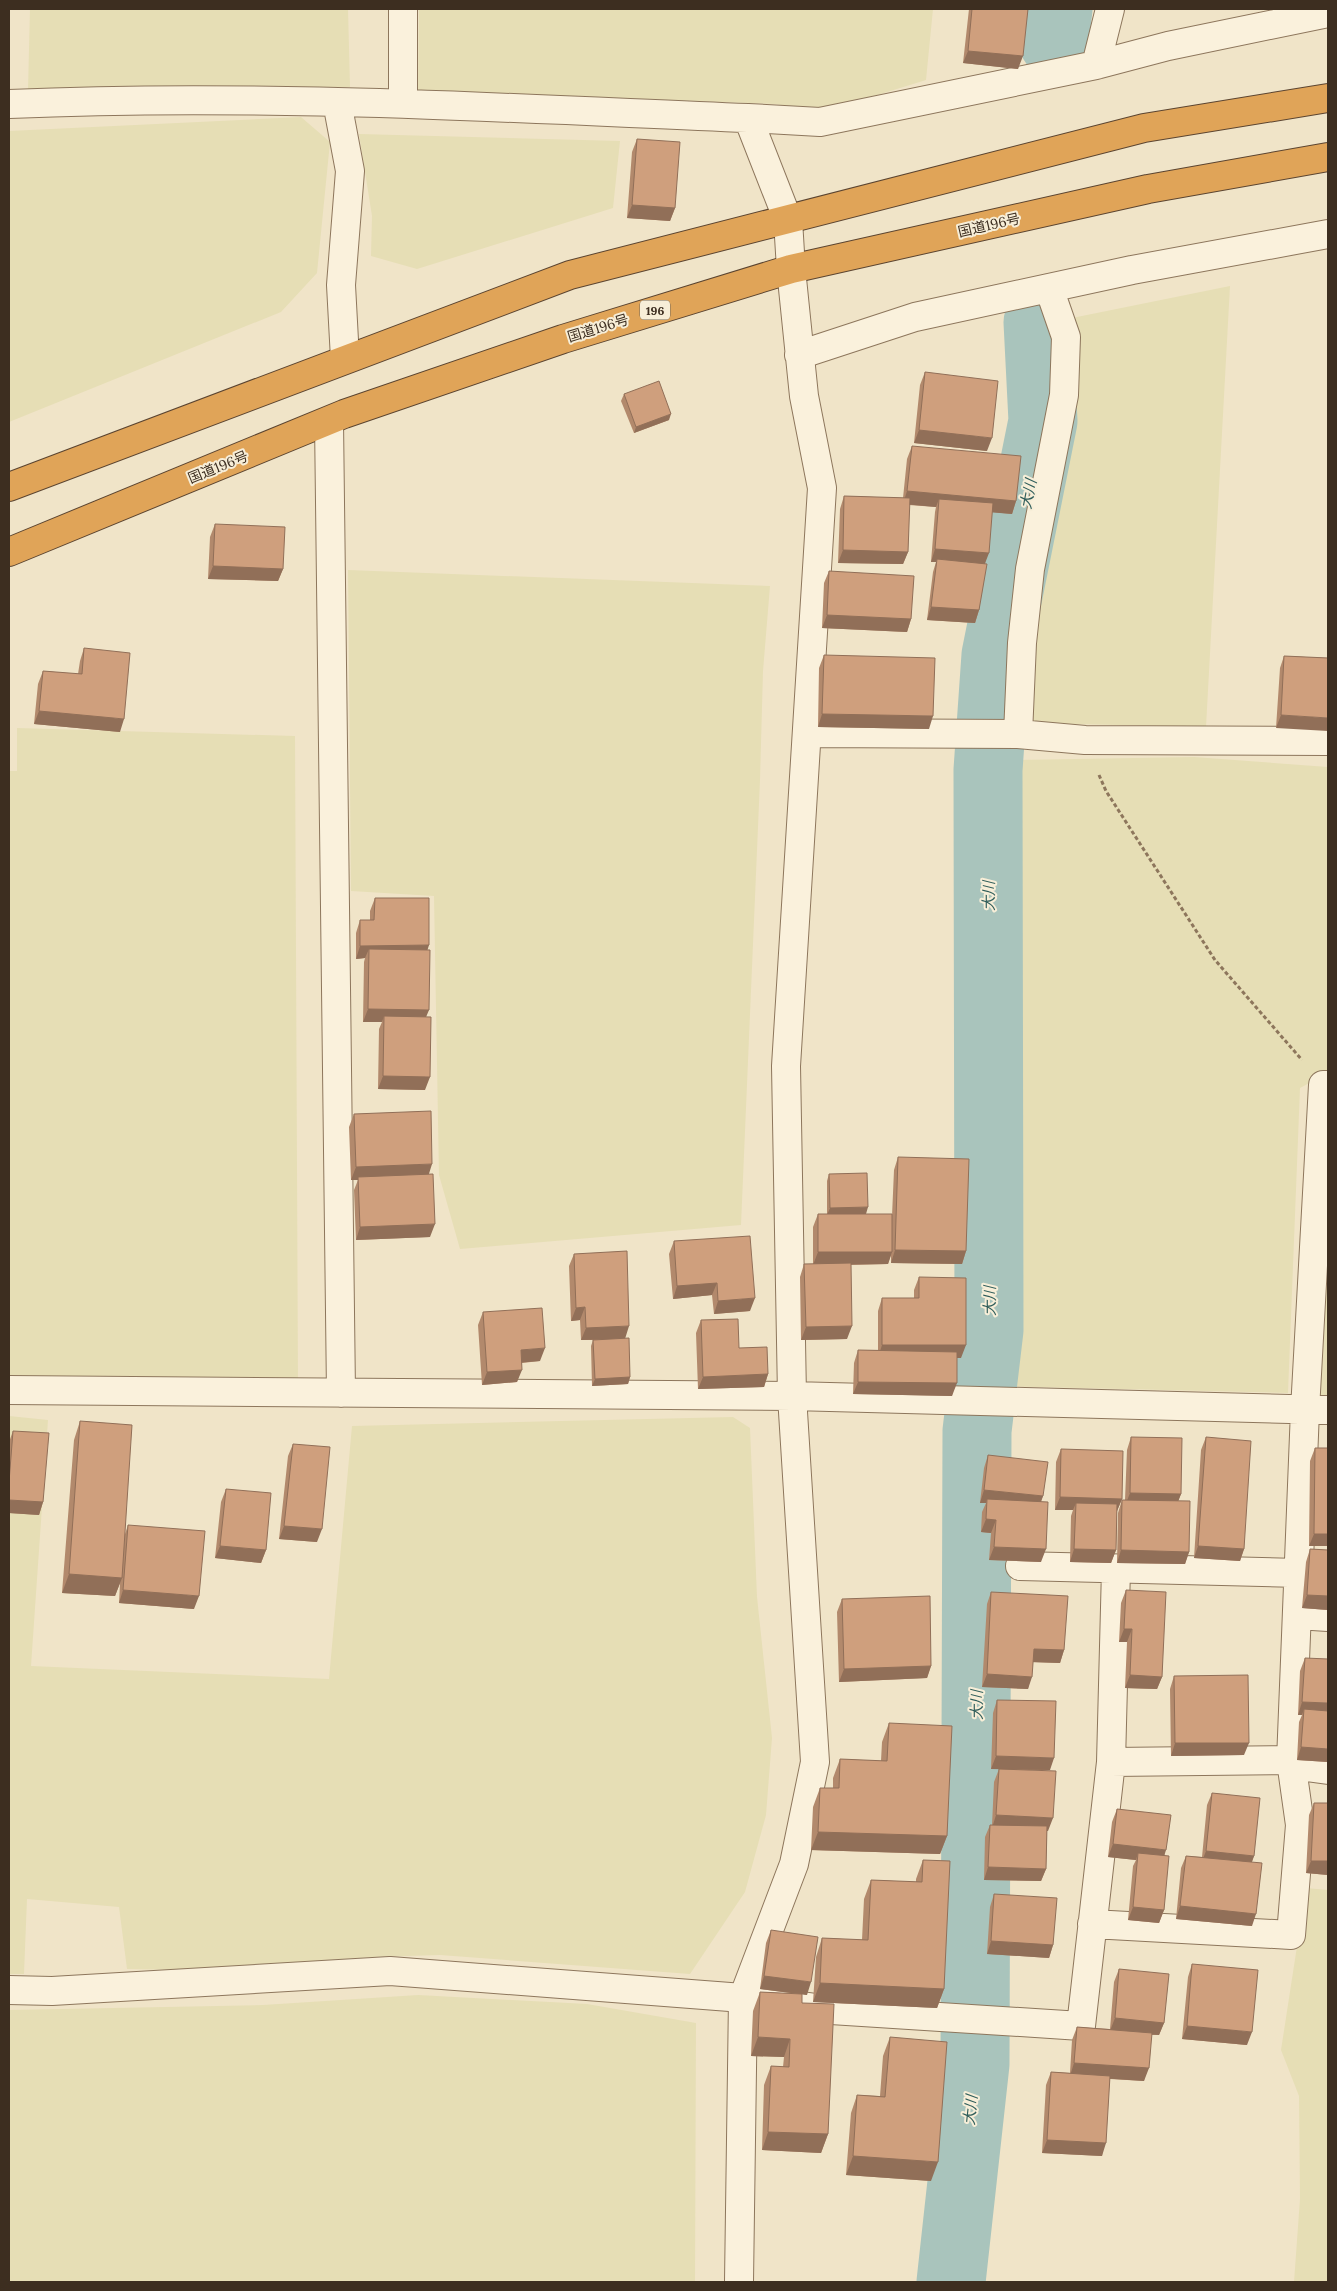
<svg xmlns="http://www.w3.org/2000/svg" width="1337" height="2291" viewBox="0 0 1337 2291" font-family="Lora,'Noto Sans JP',serif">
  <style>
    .farmland { fill: #e6deb5 }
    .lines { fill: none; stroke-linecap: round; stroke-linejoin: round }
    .river { stroke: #a9c4bc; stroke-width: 69 }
    .minor-casing { stroke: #8d765c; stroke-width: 30 }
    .highway-casing { stroke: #5b4430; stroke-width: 30 }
    .path { stroke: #8d765c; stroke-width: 3; stroke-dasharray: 4 2.5; stroke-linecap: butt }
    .minor { stroke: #faf1dc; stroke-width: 28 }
    .highway { stroke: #e0a458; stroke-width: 28 }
    .wall { fill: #b2896c }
    .shaded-wall { fill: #916f58 }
    .building { fill: #cf9f7d; stroke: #916f58 }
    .labels { text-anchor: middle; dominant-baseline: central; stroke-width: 4; stroke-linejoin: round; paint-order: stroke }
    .shield { fill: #f7eed8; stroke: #756857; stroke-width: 1 }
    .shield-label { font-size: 12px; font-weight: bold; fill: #3d2e20 }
    .street-label { font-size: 14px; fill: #3d2e20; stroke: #f7eed8 }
    .water-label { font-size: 15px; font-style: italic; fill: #2f5d5a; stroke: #f7eed8 }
  </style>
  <rect width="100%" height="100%" fill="#f0e4c8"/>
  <!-- farmland -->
  <path class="farmland" d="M30,9h318l2,78 -322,3z
    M419,9h514l-7,71 -104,32 -47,-8 -357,-13z
    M301,117l29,25 -13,131 -36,39 -272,110v-291z
    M359,134l261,7 -7,67 -196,61 -46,-13 1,-40z
    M1230,286l-24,441 -176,-4 10,-142 32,-263z
    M348,570l422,16 -7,85 -3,109 -19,445 -281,24 -21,-74 -5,-279 -83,-5z
    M17,728l278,8 3,647 -289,-6v-606h8z
    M1194,757l134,10v306l-28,15 -12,305 -288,-7 9,-626z
    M1325,1247l3,1v152h-11z
    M9,1416l39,4 -17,246 298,13 23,-253 381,-9 17,11 7,169 15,141 -6,77 -21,77 -55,82 -250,-19 -66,2 -189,13 -58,-1 -8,-62 -92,-8 -3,75h-15z
    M1306,1888l22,2v392h-34l6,-83 -1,-103 -18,-46z
    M418,1995l169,9 109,19 -1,259h-686v-272l254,-5z"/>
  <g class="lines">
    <!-- river -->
    <path class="river" d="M1054,43l4,-34
      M951,2282l24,-218 2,-633 12,-101 -1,-560 8,-115 47,-234 -5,-99"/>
    <!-- minor casing -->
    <g class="minor-casing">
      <path id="minor" d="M1096,65l72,-19 160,-33
        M337,102l13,69 -9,114 4,74
        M403,103v-94
        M9,104c246,-11 493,4 739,14l40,102 3,49 13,127 18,92 -36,578 6,330 23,366 -21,102 -51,134 -353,-27 -338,20 -43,-1
        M748,118l72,4 276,-57 14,-56
        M799,355l116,-38 217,-47 196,-36
        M329,421l12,972
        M807,733l211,1 67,6 243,1
        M1018,734l4,-91 8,-74 34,-174 2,-58 -17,-49
        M9,1390l783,6 536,14
        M1020,1566l278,7
        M1297,1615l31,2
        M1111,1762l5,-193
        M1092,1924l199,11 9,-110 -9,-64 14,-351 18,-325h5
        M739,2282l4,-284 88,12 250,16 30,-264 175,-2 20,7 22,3"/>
    </g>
    <!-- highway casing -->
    <g class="highway-casing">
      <path id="highway" d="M9,487l561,-212 574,-147 184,-30
        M9,552l335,-138 219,-75 228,-70 357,-80 180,-32"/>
    </g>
    <!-- path -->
    <path class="path" d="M1099,775l7,16 109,169 87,100"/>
    <!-- minor -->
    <use href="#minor" class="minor"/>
    <!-- highway -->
    <use href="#highway" class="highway"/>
  </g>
  <!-- wall -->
  <path class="wall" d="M969,9h59l-10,60 -55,-6z
    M637,139l38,69 -5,13 -43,-3 5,-66z
    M925,372l62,79 -73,-8 6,-58z
    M624,394l45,26 -35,13 -13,-32z
    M912,446l104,55 -4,13 -20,-2 -7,52 -6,46 -4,13 -48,-3 6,-48 3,-10h-5l4,-50 1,-5 -27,-2 -1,47 -5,12 -65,-1 2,-54 4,-13 59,2 4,-39z
    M215,524l68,45 -5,12 -70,-2 2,-42z
    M829,571l82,48 -4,13 -85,-4 2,-45z
    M84,648l36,84 -86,-8 4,-40 5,-13 35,3 2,-13z
    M824,655l105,74 -111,-2 1,-59z
    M1284,656l44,2 -52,70 4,-60z
    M375,898l52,52 -2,140 -47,-1 1,-60 3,-7h-19l1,-60 1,-4 -9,1v-26l4,-13h10v-9z
    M354,1114l74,60 2,63 -74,3 -2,-50 4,-10h-7l-2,-53z
    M898,1157l68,94 -4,13 -71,-1v-8l-3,9 -37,1 -4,74 -46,1 -1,-63 4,-13h9v-37l5,-13h9v-33l2,-7 37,40h-21l47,2 2,-46z
    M674,1241l76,70 -36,3 -2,-19 -39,4 -4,-45z
    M574,1254l51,85 5,38 -2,7 -36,2 -1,-40 2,-6h-12l-1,-20 -9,1 -2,-55z
    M919,1277l42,81h-4l-5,38 -99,-2 1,-31 4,-13h20v-39l4,-13h32v-8z
    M483,1312l57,49 -18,2 -5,19 -35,3 -4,-60z
    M701,1320l38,28 29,26 -4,13 -66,2 -2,-56z
    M80,1421l45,113 3,-9 66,84 -75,-6 1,-20 -5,13 -53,-3 12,-153z
    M13,1431l30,71 -4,13 -30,-2v-71z
    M1131,1437l50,57 -3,7 11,51 -4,12 -68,-1 1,-50 4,-13h3l2,-50z
    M1206,1437l38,112 -4,12 -46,-3 7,-108z
    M293,1444l24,98 -38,-3 9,-83z
    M1315,1448l13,98h-19l1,-85z
    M1061,1449l61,50 -5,12 -1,39 -5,13 -41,-1 1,-46 2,-6h-18l1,-48z
    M988,1455l55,41 -2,6v60l-52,-2 2,-27 -10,-1 1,-20 4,-9h-6l4,-35z
    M226,1489l40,61 -5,13 -46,-5 6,-56z
    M1310,1549l18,1v60l-26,-2 4,-46z
    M1126,1590l36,87 -5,12 -32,-1 2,-46h-8l2,-39z
    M991,1592l73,58 -4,13 -27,-1 -5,27 -46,-2 5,-83z
    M842,1599l89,67 -4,12 -88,4 -2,-70z
    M1305,1658l23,104 -31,-2 2,-38 3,-7h-4l2,-44z
    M1174,1676l70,79 -73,1 -1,-67z
    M997,1700l53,70h-30l28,61h-1l-1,38 -5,12 -57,-1 1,-43 5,-12h2l2,-43 5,-13h-8l2,-56z
    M889,1723l58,113 -7,18 -129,-4 2,-43 7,-19h13v-10l7,-19 41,2 1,-19z
    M1212,1793l42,63 -2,6v64l-76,-7 5,-51 5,-12 16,1 5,-52z
    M1314,1803h14v72l-22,-2 3,-58z
    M1117,1809l48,46 -1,55 -5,13 -31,-3 5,-54 3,-6 -28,-3 4,-35z
    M923,1860l21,129 -7,19 -124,-6 3,-45 6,-19 40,2 2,-41 7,-19 45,2v-3z
    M994,1894l59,51 -4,13 -62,-4 3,-47z
    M771,1930l36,65 -5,-1v9l26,131 -7,19 -59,-3 2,-65 7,-19 12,1 1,-10 -33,-1 2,-45 7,-19 37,2 -37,-5 6,-46z
    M1192,1964l55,81 -65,-6 6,-62z
    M1119,1969l45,54 -5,12h-8l-7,46 -34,-2 -8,77 -60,-3 4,-68 5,-13 19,1 2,-33 5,-13 33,2 4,-47z
    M890,2037l41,144 -85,-6 5,-62 6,-18 23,1 3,-40z"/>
  <!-- shaded-wall -->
  <path class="shaded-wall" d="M968,51l55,5 -5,13 -55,-6z
    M632,205l43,3 -5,13 -43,-3z
    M671,414l-2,6 -35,13 2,-6z
    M919,430l73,8 -5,13 -73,-8z
    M907,491l109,10 -4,13 -73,-6v-9l-3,8 -33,-3z
    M935,549l54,4 -5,13 -47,-7 -1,3h-5z
    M843,550l65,2 -5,12 -65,-1z
    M213,566l70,3 -5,12 -70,-2z
    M931,607l48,3 -4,13 -48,-3z
    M827,615l84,4 -4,13 -85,-4z
    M39,711l85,8 -4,13 -86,-8z
    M822,714l111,2 -4,13 -111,-2z
    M1281,715l47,3v13l-52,-3z
    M429,945l-4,13 -56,-9 -4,9 -9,1 4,-13z
    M368,1009l61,1 -5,12 -40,-6 -2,6h-19z
    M383,1076l47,1 -5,13 -47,-1z
    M432,1164l-4,13h-70v3h-7l5,-13z
    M868,1207l-2,7 -39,1 3,-7z
    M435,1224l-5,13 -74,3 4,-13z
    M895,1250l71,1 -4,13 -71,-1z
    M818,1252h74l-4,12 -75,1z
    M717,1283l-5,12 -39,4 4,-13z
    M755,1298l-5,13 -36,3 4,-13z
    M585,1307l-5,13 -9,1 5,-13z
    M629,1326l-4,13 -44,1 5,-12z
    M852,1326l-5,13 -46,1 5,-13z
    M882,1345h84l-5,13h-83z
    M545,1348l-5,13 -24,2 5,-13z
    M522,1370l-5,12 -35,3 5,-13z
    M768,1374l-4,13 -66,2 5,-12z
    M630,1377l-2,7 -36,2 3,-7z
    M858,1382l99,1 -5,13 -99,-2z
    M984,1490l59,6 -5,13 -51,-10 -1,4h-6z
    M1130,1493l51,1 -5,13 -51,-1z
    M1060,1497l62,2 -5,12 -41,-8 -3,7h-18z
    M9,1500l34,2 -4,13 -30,-2z
    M986,1519l10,1 -5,13 -10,-1z
    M284,1526l38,3 -5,13 -38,-3z
    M1314,1534h14v12h-19z
    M220,1546l46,4 -5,13 -46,-5z
    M1198,1546l46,3 -4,12 -46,-3z
    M994,1547l52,2 -5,13 -52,-2z
    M1074,1549l42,1 -5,13 -41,-1z
    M1121,1550l68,2 -4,12 -68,-1z
    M69,1574l53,4 -7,18 -53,-3z
    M123,1590l76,6 -5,13 -75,-6z
    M1307,1595l21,1v14l-26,-2z
    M1124,1629h8l-5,13h-8z
    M1034,1649l30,1 -4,13 -31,-1z
    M931,1666l-4,12 -88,4 5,-13z
    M987,1674l45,3 -4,12 -46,-2z
    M1130,1675l32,2 -5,12 -32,-1z
    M1302,1702l26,1v13l-24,-7 -2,6h-4z
    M1175,1743h74l-5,12 -73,1z
    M1301,1747l27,2v13l-31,-2z
    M996,1756l58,2 -4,12 -59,-1z
    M996,1815l57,3 -5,13 -56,-3z
    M818,1832l129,4 -7,18 -129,-4z
    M1113,1844l53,6 -4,13 -24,-10 -2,7 -28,-3z
    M1206,1851l48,5 -5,13 -48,-5z
    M1311,1861h17v14l-22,-2z
    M988,1867l58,2 -5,12 -57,-1z
    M1180,1906l76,8 -4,12 -76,-7z
    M1133,1907l31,3 -5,13 -31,-3z
    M991,1941l62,4 -4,13 -62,-4z
    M764,1976l47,6 -4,13 -47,-6z
    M820,1983l124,6 -7,19 -124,-6z
    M1115,2018l49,5 -5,12 -49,-4z
    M1187,2026l65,6 -5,13 -65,-6z
    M758,2037l32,2 -6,18 -33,-1z
    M1074,2063l75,5 -5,13 -74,-5z
    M768,2132l60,2 -7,19 -59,-3z
    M1047,2140l59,3 -4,13 -60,-3z
    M853,2156l85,6 -7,19 -85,-6z"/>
  <!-- building -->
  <path class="building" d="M972,9h56l-5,47 -55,-5z
    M637,139l43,3 -5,66 -43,-3z
    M925,372l73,9 -6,57 -73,-8z
    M659,381l12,33 -35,13 -12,-33z
    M912,446l109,10 -5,45 -109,-10z
    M844,496l66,2 -2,54 -65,-2z
    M939,499l54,4 -4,50 -54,-4z
    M215,524l70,3 -2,42 -70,-3z
    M937,559l50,5 -8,46 -48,-3z
    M829,571l85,5 -3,43 -84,-4z
    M84,648l46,5 -6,66 -85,-8 4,-40 39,3z
    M824,655l111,3 -2,58 -111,-2z
    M1284,656l44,2v60l-47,-3z
    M375,898h54v47l-69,1v-26h14z
    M369,949l61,1 -1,60 -61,-1z
    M384,1016l47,1 -1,60 -47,-1z
    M431,1111l1,53 -76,3 -2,-53z
    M898,1157l71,2 -3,92 -71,-1z
    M867,1173l1,34 -38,1 -1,-34z
    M433,1174l2,50 -75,3 -2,-50z
    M818,1214h74v38h-74z
    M750,1236l5,62 -37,3 -1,-18 -40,3 -3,-45z
    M627,1251l2,75 -43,2 -1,-21 -9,1 -2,-54z
    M851,1263l1,63 -46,1 -2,-63z
    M919,1277l47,1v67h-84v-47h37z
    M542,1308l3,40 -24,2 1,20 -35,2 -4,-60z
    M738,1319l1,29 28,-1 1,27 -65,3 -2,-57z
    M629,1338l1,39 -35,2 -2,-39z
    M858,1350l99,2v31l-99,-1z
    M80,1421l52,4 -10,153 -53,-4z
    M13,1431l36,2 -6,69 -34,-2v-18z
    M1131,1437l51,1 -1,56 -51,-1z
    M1206,1437l45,4 -7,108 -46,-3z
    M293,1444l37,3 -8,82 -38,-3z
    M1315,1448h13v86h-14z
    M1061,1449l62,2 -1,48 -62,-2z
    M988,1455l60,7 -5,34 -59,-6z
    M226,1489l45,4 -5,57 -46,-4z
    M987,1499l61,3 -2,47 -52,-2 2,-27 -10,-1z
    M1122,1500l68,1 -1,51 -68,-2z
    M1076,1503l41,1 -1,46 -42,-1z
    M128,1525l77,6 -6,65 -76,-6z
    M1310,1549l18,1v46l-21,-1z
    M1126,1590l40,2 -4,85 -32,-2 2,-46h-8z
    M991,1592l77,4 -4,54 -30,-1 -2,28 -45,-3z
    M930,1596l1,70 -87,3 -2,-70z
    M1305,1658l23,1v44l-26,-1z
    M1248,1675l1,68h-74l-1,-67z
    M997,1700l59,1 -2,57 -58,-2z
    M1304,1709l24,2v38l-27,-2z
    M889,1723l63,3 -5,110 -129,-4 2,-44h19l1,-29 47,2z
    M999,1769l57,2 -3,47 -57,-3z
    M1212,1793l48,5 -6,58 -48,-5z
    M1314,1803h14v58h-17z
    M1117,1809l54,6 -5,35 -53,-6z
    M990,1825l57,1 -1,43 -58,-2z
    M1138,1853l31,3 -5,54 -31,-3z
    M1186,1856l76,7 -6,51 -76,-8z
    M923,1860l27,1 -6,128 -124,-6 2,-45 46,2 3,-60 51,2z
    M994,1894l63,4 -4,47 -62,-4z
    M771,1930l47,7 -7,45 -47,-6z
    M1192,1964l66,6 -6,62 -65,-6z
    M1119,1969l50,5 -5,49 -49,-5z
    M760,1992l42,2v9l32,1 -6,130 -60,-2 3,-66 18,1 1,-28 -32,-2z
    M1077,2027l75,6 -3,35 -75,-5z
    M890,2037l57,5 -9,120 -85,-6 4,-61 28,2z
    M1051,2072l59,4 -4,67 -59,-3z"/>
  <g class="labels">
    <!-- shield labels -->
    <rect class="shield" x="640" y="300.5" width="30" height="19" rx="4"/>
    <g class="shield-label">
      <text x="655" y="310">196</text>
    </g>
    <!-- street labels -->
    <g class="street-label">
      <text transform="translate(989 225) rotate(-13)">国道196号</text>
      <text transform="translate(598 328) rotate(-17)">国道196号</text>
      <text transform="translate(218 467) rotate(-22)">国道196号</text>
    </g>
    <!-- water labels -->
    <g class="water-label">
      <text transform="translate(1028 494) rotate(-79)">大川</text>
      <text transform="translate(988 896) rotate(-90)">大川</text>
      <text transform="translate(989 1301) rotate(-90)">大川</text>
      <text transform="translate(976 1705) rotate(-90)">大川</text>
      <text transform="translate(970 2110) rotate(-84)">大川</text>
    </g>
  </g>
  <!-- border -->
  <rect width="1337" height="2291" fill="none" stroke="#3d2e20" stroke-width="20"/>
</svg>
